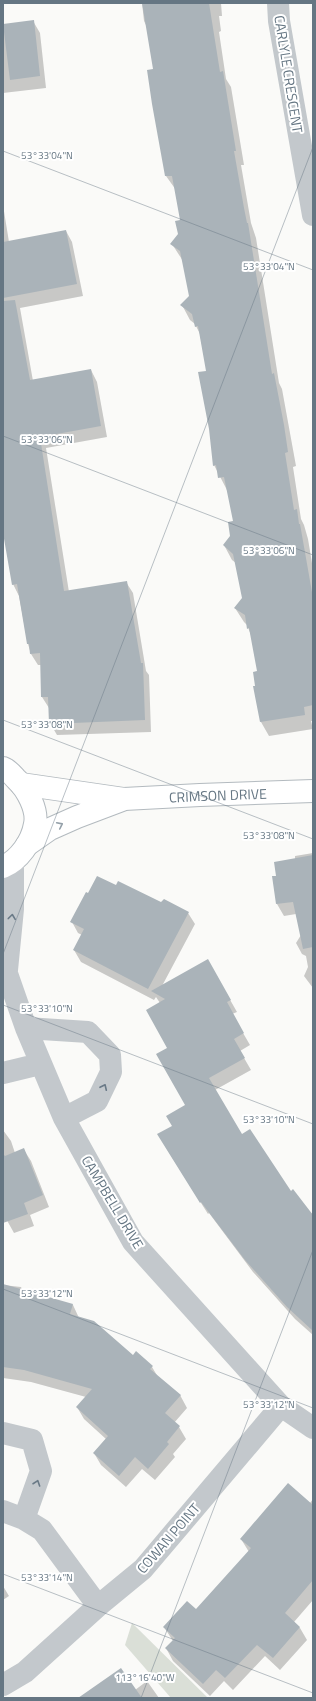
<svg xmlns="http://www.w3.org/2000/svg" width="316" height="1701" viewBox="0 0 316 1701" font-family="'Titillium Web',sans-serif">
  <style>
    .green { fill: #dadfd7 }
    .shadow { fill: #0003 }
    .building { fill: #aab3b9 }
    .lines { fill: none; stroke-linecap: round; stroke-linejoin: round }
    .secondary-casing { stroke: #b3babf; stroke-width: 24 }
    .street { stroke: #c3c8cc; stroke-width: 22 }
    .secondary { stroke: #fff; stroke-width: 22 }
    .oneway { stroke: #939fa8 }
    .oneway2 { stroke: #6a7a87 }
    .ticks { fill: none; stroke: #657683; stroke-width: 1; stroke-opacity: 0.45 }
    .labels { text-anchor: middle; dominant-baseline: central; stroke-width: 4; stroke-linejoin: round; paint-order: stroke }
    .street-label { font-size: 14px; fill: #657683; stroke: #fff }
    .ticks-label { font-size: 10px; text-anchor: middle; fill: #657683; stroke: #fff; stroke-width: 4; stroke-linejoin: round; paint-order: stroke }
  </style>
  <rect width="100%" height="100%" fill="#fafaf8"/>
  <!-- green -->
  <path class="green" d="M132,1623l76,75h-37l-46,-53z"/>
  <!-- shadow -->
  <path class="shadow" d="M142,3h79l1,13h-3l2,15 -2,1 7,47 5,8 13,78h-3l10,58 5,15 23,145 3,6 14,77 -3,1 8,52 3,6 4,14 5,30v152h-2l2,8 -44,7 -8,-14 -5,-35 2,-15 -7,-37 -4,-10 -3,-3 -9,-14 8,-10 -7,-35 -4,-3 -8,-15 7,-9 3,-14 -6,-30 -14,-27 -7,-93 -7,-38 -5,-10 -5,-4 -8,-15 8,-9 -7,-35 -11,-17 7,-10 2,-13 -5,-31 -10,-14 -13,-72 1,-34 -7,-43 -3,-6z
    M33,21l7,12 6,55 -43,5v-68z
    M3,205l6,37 57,-11 6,11 11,54 -63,12 13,73 58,-11 6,12 10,55 -61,11 23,144 57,-10 7,11 13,78 3,4 2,57 -94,3 -7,-12 -1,-15 -7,-11 -1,-32h-3l-7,-11 -3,-10 -9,-48 -6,-12 -10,-56z
    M313,853v135l-9,-12 4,-9 -2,-11 -4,-2 -6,-11 5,-8 -5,-21 -12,2 -7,-12 -4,-27h4l18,-18v-3z
    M116,887l72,26 7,11 -33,62 46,-25 29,51 -5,2 18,31 -10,6 11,19 -36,20 27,46 48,57 23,22v120l-18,-16 -42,-47 -44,-59 -1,1 -43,-68 8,-20 13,-21 -18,-57 -8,-45 -4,-6 -2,3 -73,-38 -7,-12 8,-15 -4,-2 -6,-11 16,-28z
    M3,1130l8,11 4,12 9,-3 7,11 18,46 -19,8 4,11 -20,7 -10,-18h-1z
    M3,1285l18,2 2,4 50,14 6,13 54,38 3,-3 16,14 6,10 22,18 7,13 -13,15 5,4 7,12 -13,15 2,3 -20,23 -13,-11 -16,18 -25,-22 -7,-12 12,-14 -22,-20 -7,-12 9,-10 -55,-15 -28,-4z
    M313,1499v101l-19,22 6,6 7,12 -27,30 -15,-14 -32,34 -9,-9 -14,15 -37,-35 -7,-13 7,-7 -9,-14 32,-16 53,-59 -8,-13 69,-36z
    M3,1586l6,10 -6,4z
    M147,1681l12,17h-80l56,-8z"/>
  <!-- building -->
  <path class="building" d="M142,3h67l11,69 3,-1 13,80h-2l10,57 3,15h1l24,151 2,-1 10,52 4,27 -3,1 9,57 3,-1 2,15h1l13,74v107l-9,2 1,8 -45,7 -7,-36h2l-2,-14 4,-1 -8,-43 -2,1 -2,-14 -11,-7 8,-10 -9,-44 -10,-9 7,-9 -2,-14 5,-1 -9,-44 -6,1 -2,-13 -3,1 -4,-37 -11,-57 8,-1 -8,-45 -3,1 -3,-13 -12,-9 9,-9 -9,-45 -10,-7 8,-10 -3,-13 5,-1 -8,-44h-7l-13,-72 -5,-34 6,-1z
    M34,20l6,56 -30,4 -7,-56z
    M66,230l11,54 -74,14v-56z
    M15,300l15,80 61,-11 10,57 -61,11 24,154 63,-10 14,82h2l2,57 -96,4 -1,-27h-7l-1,-44 -10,1 -1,-10h-2l-10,-60 -5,1 -9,-52v-232z
    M313,855v92l-10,2 -10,-47 -17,2 -4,-28h4l-2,-14z
    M97,876l19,9 2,-4 43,21 3,-3 25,13 -41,77 -75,-39 11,-21 -14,-7 16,-30 2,1z
    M208,959l23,41 -4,2 17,31 -10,6 11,19 -36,20 33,56 8,-5 41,62 2,-2 20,26v116l-26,-24 -42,-47 -44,-58 -1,1 -43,-69 15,-8 -6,-10 19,-11 -29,-51 11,-6 -21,-38 19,-11 -14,-8z
    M24,1148l19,47 -19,8 4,11 -25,9v-69l2,2z
    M3,1284l70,20 -3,10 24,7 39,34 3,-4 17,15 -3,3 31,26 -16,18 15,13 -13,16 2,2 -21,25 -13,-12 -16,19 -26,-23 15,-17 -32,-29 16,-18 -68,-19 -21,-3z
    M288,1483l25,22v75l-28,33 15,14 -27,31 -16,-13 -32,33 -9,-8 -13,14 -38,-36 10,-10 -12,-11 24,-26 9,8 55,-61 -11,-9z
    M121,1668l21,30h-64z"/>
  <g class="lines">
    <!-- secondary casing -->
    <g class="secondary-casing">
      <g id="secondary">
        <path d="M3,768c6,2 10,8 14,12 10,9 21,30 18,44 -3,18 -16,36 -32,43"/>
        <path id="s1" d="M21,784l103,15 76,-4 113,-4"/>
        <path d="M27,845l23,-16 27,-12 45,-17"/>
      </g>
    </g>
    <!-- street -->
    <path class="street" d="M278,3l1,18 34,194
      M3,962l23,66 38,90 69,124 148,164 32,22
      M7,970l6,-61v-47
      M26,1028l62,4 22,23 1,17 -14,29 -33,17
      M3,1073l37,-9
      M3,1433l29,7 9,31 -17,48
      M3,1511l21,8 18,11 56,76
      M3,1685l22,-13 73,-66 45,-37 138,-163"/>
    <!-- secondary -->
    <use href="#secondary" class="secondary"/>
  </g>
  <!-- one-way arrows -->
  <defs><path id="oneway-chevron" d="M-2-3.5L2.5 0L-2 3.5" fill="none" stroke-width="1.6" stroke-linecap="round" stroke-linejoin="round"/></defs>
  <use class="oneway" href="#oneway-chevron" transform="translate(60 825) rotate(-26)"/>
  <g class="oneway2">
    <use href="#oneway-chevron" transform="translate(12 917) rotate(-83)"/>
    <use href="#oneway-chevron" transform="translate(104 1087) rotate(-65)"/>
    <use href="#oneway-chevron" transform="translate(37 1483) rotate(-71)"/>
  </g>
  <!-- ticks -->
  <path class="ticks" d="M3,151l310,119M3,436l310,119M3,720l310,119M3,954l310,-807M3,1005l310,119M3,1289l310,119M3,1574l310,119M141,1698l172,-448"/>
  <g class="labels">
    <!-- street labels -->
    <g class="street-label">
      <text transform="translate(289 74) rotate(81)">CARLYLE CRESCENT</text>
      <text stroke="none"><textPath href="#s1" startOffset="198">CRIMSON DRIVE</textPath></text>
      <text transform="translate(113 1202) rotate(59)">CAMPBELL DRIVE</text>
      <text transform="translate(168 1538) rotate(-49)">COWAN POINT</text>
    </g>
  </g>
  <g class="ticks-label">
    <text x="47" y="159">53°33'04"N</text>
    <text x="269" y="270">53°33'04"N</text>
    <text x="47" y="443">53°33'06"N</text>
    <text x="269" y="554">53°33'06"N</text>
    <text x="47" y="728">53°33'08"N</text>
    <text x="269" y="839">53°33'08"N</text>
    <text x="47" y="1012">53°33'10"N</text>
    <text x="269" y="1123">53°33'10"N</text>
    <text x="47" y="1297">53°33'12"N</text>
    <text x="269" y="1408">53°33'12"N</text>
    <text x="47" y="1581">53°33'14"N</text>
    <text x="145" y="1681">113°16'40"W</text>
  </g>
  <!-- border -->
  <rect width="316" height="1701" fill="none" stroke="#657683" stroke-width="8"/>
</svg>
